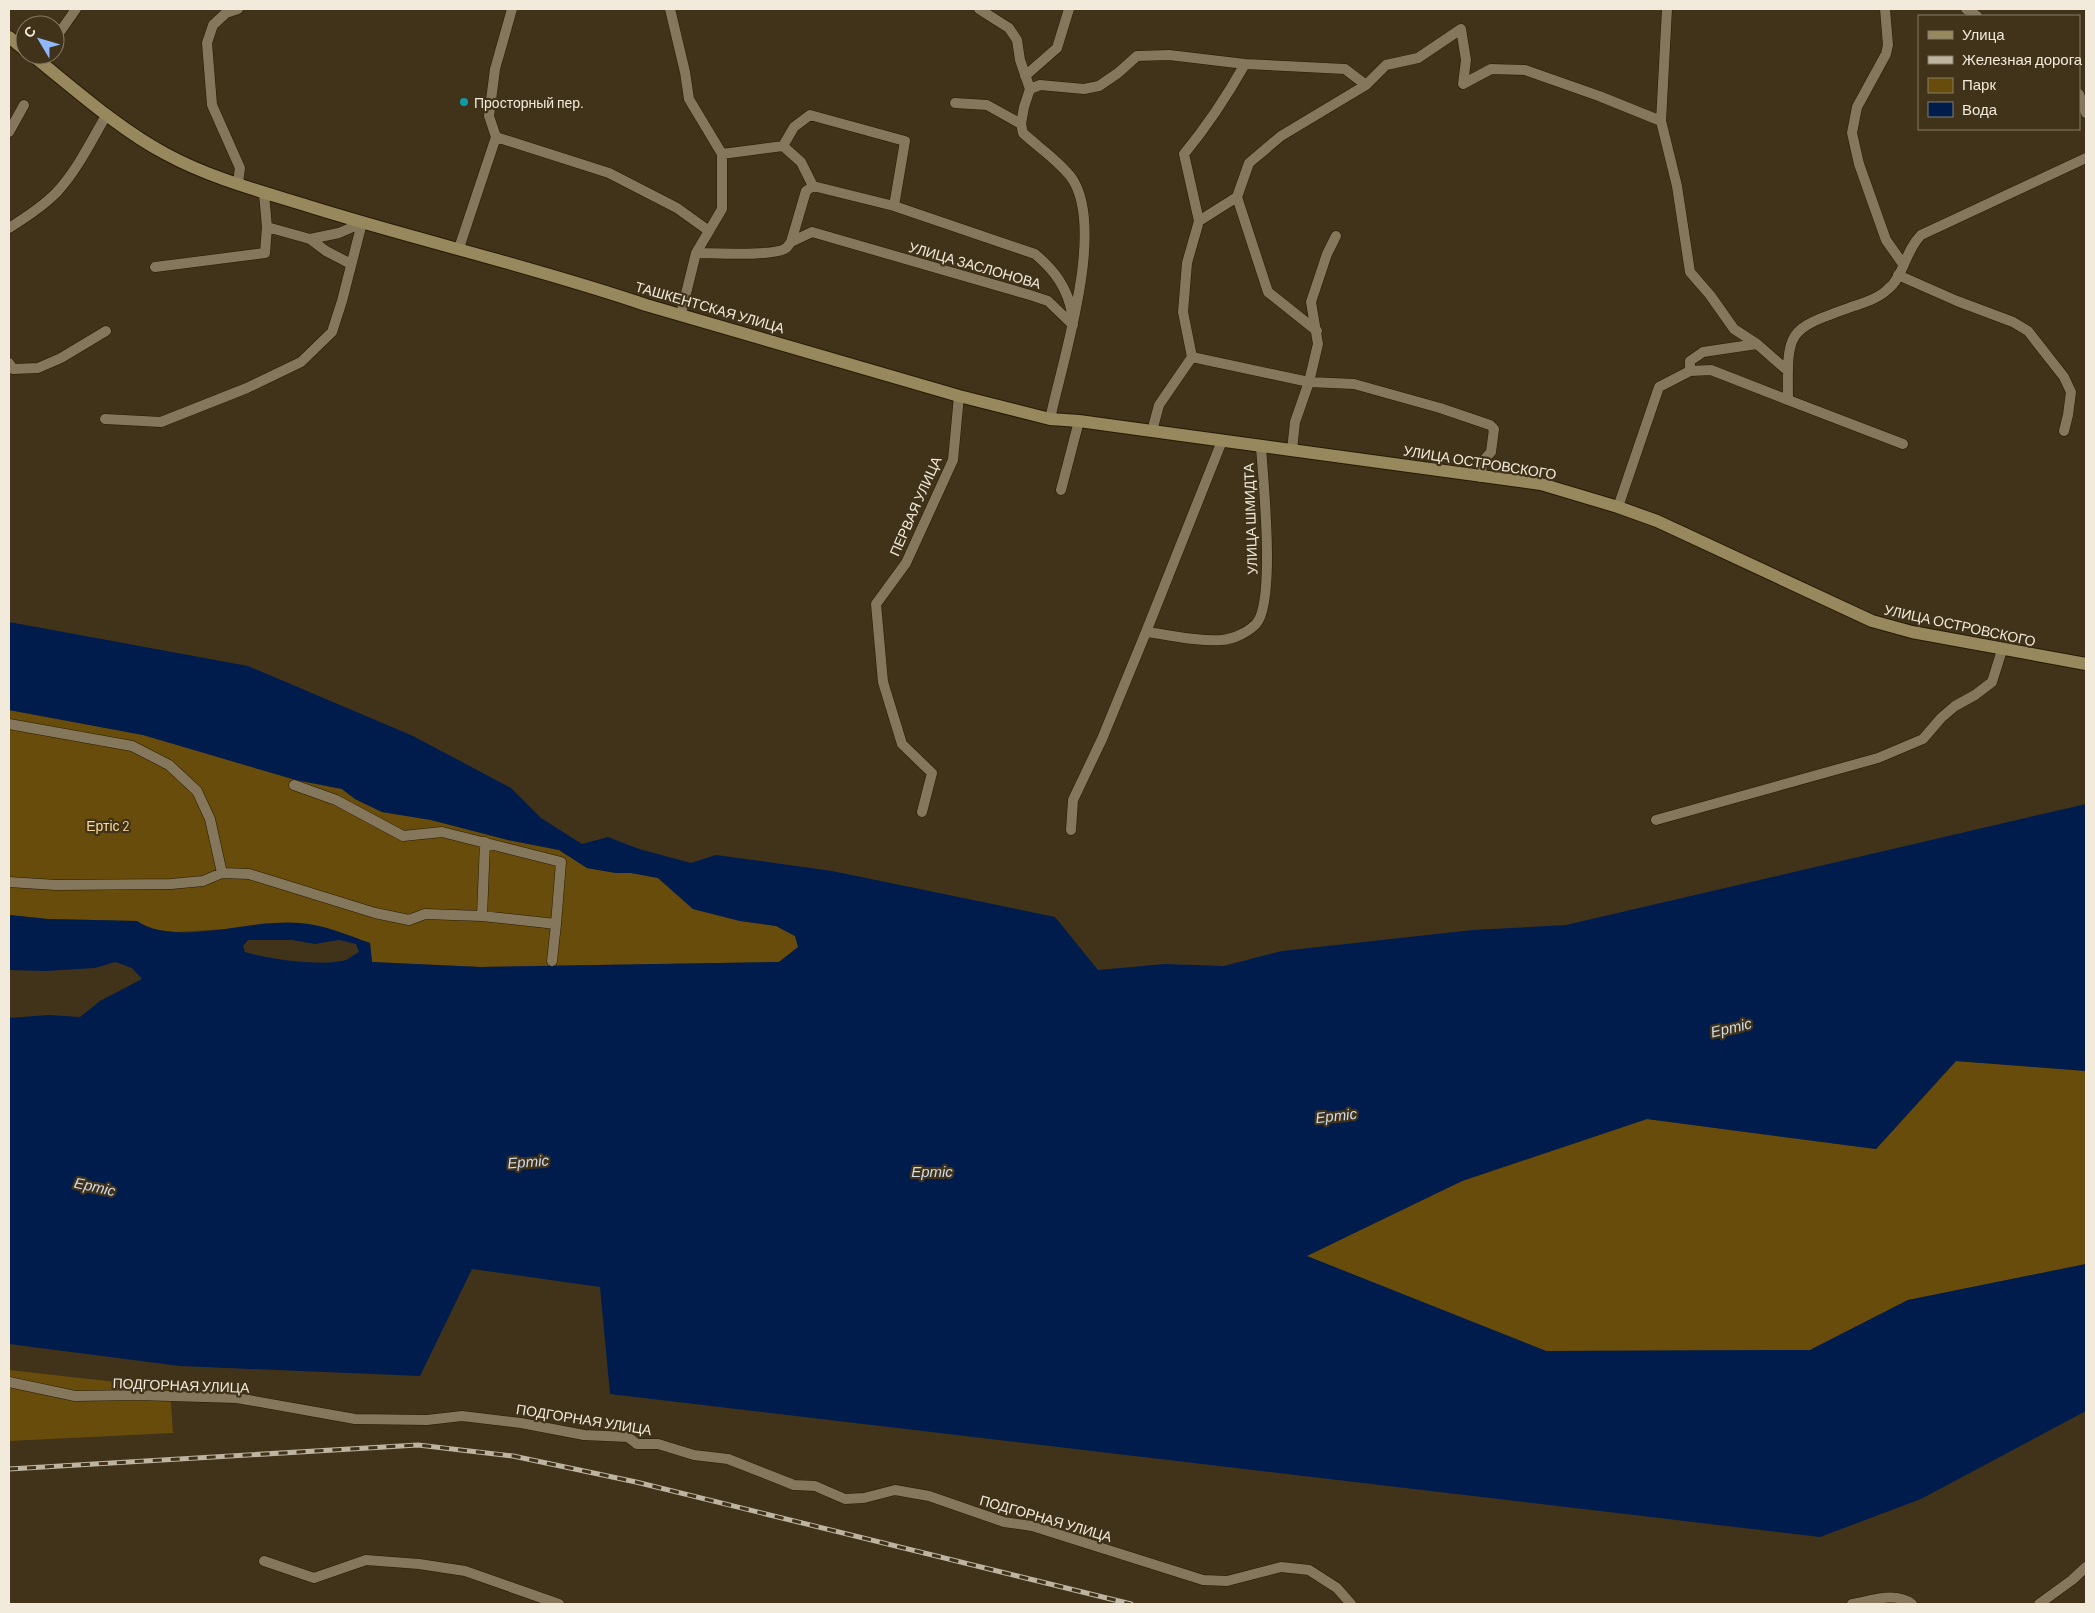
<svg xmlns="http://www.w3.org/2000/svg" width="2095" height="1613" viewBox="0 0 2095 1613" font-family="Barlow,sans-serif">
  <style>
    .green { fill: #674c0c }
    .water { fill: #001c4c; fill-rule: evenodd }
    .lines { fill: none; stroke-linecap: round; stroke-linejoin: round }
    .minor-casing { stroke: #261a02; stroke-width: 11 }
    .secondary-casing { stroke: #261a02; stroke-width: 14 }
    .minor { stroke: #85775c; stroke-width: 10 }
    .secondary { stroke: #98885e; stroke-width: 12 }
    .rail-casing { stroke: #bdb4a2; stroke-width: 5 }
    .rail { stroke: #40331a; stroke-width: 3; stroke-dasharray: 9; stroke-linecap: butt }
    .culture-dot { fill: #0f9aa8; stroke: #40331a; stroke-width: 2 }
    .labels { text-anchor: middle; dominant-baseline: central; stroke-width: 4.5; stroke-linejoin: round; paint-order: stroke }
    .poi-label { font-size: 14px; fill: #f2eadb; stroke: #40331a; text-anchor: start }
    .street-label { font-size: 14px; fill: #f2eadb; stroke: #40331a }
    .park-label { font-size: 14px; fill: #fddb99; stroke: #40331a }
    .water-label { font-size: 15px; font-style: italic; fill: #cfdbef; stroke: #40331a }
  </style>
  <rect width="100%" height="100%" fill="#40331a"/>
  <!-- green -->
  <path class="green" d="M9,710l134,25 153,45 46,9 13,10 27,13 49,8 77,20 51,10 28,18 29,5h15l27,5 35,31 47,12 36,5 19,10 4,11 -20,15 -299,5 -108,-5 -2,-19 -103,-20 -41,6 -50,3 -28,-3 -11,-8 -89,-2 -39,-4z
    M1956,1061l130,10v193l-178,36 -98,50 -264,1 -240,-95 156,-75 185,-62 229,30z
    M9,1370l161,18 3,45 -164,8z"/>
  <!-- water -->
  <path class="water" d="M9,622l239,44 165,70 98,52 30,30 41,26 26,-7 31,12 52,14 25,-8 116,16 223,46 43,53 67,-6 59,2 58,-15 191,-21 93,-5 520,-121v267l-130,-10 -80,88 -229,-30 -185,62 -155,75 239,95 264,-1 98,-50 178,-36v147l-165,88 -101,38 -1210,-143 -10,-107 -128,-18 -52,107 -240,-10 -171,-22v-326l40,-3 31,2 20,-16 42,-22 -10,-11 -17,-6 -20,6 -49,3 -37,-1v-55l39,4 89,2c41,27 114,-3 163,2 24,2 48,12 70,20l2,19 108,5 299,-5 19,-15 -3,-11 -19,-10 -36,-5 -47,-12 -35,-31 -27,-5h-15l-29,-5 -28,-18 -51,-10 -77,-20 -49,-8 -27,-13 -13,-10 -46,-9 -153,-45 -134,-25zM248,940h44l23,4 24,-4 17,4 3,8c-4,2 -9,6 -13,8 -23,7 -78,-1 -101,-8l-2,-6z"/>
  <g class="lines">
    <!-- minor casing -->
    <g class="minor-casing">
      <path id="minor" d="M238,9l-12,4 -13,12 -6,18 5,62 28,63 -2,15
        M670,9l15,63 4,27 33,55v55l-26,44 -15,61
        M979,9l30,19 8,12 3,20 10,29 -6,18 -3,17 2,9c15,14 35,27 48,44 36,50 -9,185 -21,242
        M1885,9l3,36 -2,9 -29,53 -5,26 7,31 27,76 17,24
        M1966,9l11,7
        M55,39l21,-30
        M1025,76l32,-28 12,-39
        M1030,89l10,-4 44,4 15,-3 19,-13 19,-17 32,-1 76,9 100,5 21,16 20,-20 32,-7 43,-29 5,31 -3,24 28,-15 34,1 74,26 62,25
        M2079,94l7,19
        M955,103l32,2 34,19
        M9,132l15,-27
        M496,137l113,36 68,35 32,23
        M783,146l11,-19 16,-12 95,26 -11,65
        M813,186l81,20 141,48c19,16 33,34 37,60
        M1237,197l31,95 49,39
        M1199,221l-15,-67c24,-29 43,-58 61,-90
        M267,227l43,12 16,12 25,13
        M9,228c16,-10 33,-21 47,-35 21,-22 35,-52 51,-79
        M310,239l29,-6 23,-10
        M791,242l21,-10 218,63 18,6 25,24
        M459,248l37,-111 -7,-21 6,-47 17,-60
        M696,253c17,0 78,4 90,-5 2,-1 3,-4 5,-6l15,-51 7,-5 -12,-24 -18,-16 -61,8
        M155,267l110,-14 2,-26 -3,-33
        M1898,275l59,26 56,21 15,9 36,46 7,15 -3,23 -4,16
        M1757,344l31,27
        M1192,357l117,25 45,2 86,24 50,17 4,4 -3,23 -9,10 -1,15
        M9,363l4,6 25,-1 23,-10 45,-27
        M1690,371l21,-1 77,30
        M105,419l56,3 86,-34 54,-26 31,-30 10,-31 20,-78
        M1152,431l7,-26 33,-48 -9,-45 4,-49 12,-42 38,-24 12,-34 32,-27 85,-51
        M1903,444l-115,-44c-1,-72 -1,-70 66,-94 12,-4 25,-8 34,-17 16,-13 17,-38 33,-54l165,-77
        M1292,450l3,-28 14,-40 9,-38 -7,-42 16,-48 9,-18
        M1061,490l18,-69
        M1618,507l41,-120 31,-16v-10l13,-9 54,-8 -23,-15 -24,-34 -20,-23 -13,-86 -16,-65 6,-112
        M1146,632c25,3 51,10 76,8 12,-1 26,-8 34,-16 20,-22 7,-145 5,-177
        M9,724l123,22 37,19 28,26 13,28 12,54
        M294,785l42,15 67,36 39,-4 119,30 -5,62
        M922,812l10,-39 -30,-29 -19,-62 -7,-78 30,-41 47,-103 6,-64
        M1656,820l222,-62 45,-19 18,-21 14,-12 20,-11 17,-13 10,-32
        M1071,830l2,-30 29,-61 44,-107 76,-191
        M9,882l47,3 115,-1 32,-3 19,-8 27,1 126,39 34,7 16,-6 57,2 74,8 -4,37
        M482,916l3,-74
        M9,1382l66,14 62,-1 100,3 118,21 72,1 35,-4 59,7 63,12 44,2 9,7h21l36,11 34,4 66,26 21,1 30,13 19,-1 31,-8 34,6 75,26 28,4 171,54 24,1 54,-14 28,3 28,18 14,16
        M264,1561l50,17 52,-18 53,4 46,7 94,33
        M1852,1604c19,-3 43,-13 60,0
        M2039,1604l33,-24 14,-13"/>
    </g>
    <!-- secondary casing -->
    <g class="secondary-casing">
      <path id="secondary" d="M9,37l16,13
        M32,55c40,32 88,75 134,99 44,24 94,37 142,52 112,35 227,61 338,99l313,91 91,23 29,2 73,10 389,53 77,23 39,14 215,100 40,11 174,32"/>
    </g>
    <!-- minor -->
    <use href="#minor" class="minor"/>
    <!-- secondary -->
    <use href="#secondary" class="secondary"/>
    <!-- rail casing -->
    <g class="rail-casing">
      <path id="rail" d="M9,1469l409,-24 95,11 123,26 495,122"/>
    </g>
    <!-- rail -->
    <use href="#rail" class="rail"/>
  </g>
  <!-- markers -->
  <circle class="culture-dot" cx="464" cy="102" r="5"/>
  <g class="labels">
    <!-- poi labels -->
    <g class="poi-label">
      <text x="474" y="102">Просторный пер.</text>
    </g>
    <!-- street labels -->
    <g class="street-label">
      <text transform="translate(975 265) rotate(16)">УЛИЦА ЗАСЛОНОВА</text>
      <text transform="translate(710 307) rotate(16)">ТАШКЕНТСКАЯ УЛИЦА</text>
      <text transform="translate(1480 462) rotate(9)">УЛИЦА ОСТРОВСКОГО</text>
      <text transform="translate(915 506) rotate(-66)">ПЕРВАЯ УЛИЦА</text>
      <text transform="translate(1250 519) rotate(-92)">УЛИЦА ШМИДТА</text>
      <text transform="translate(1960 625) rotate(12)">УЛИЦА ОСТРОВСКОГО</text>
      <text transform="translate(181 1385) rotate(2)">ПОДГОРНАЯ УЛИЦА</text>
      <text transform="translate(584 1419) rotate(9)">ПОДГОРНАЯ УЛИЦА</text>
      <text transform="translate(1046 1518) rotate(16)">ПОДГОРНАЯ УЛИЦА</text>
    </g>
    <!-- park labels -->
    <g class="park-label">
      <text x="108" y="825">Ертіс 2</text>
    </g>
    <!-- water labels -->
    <g class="water-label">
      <text transform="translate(1731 1027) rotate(-13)">Ертіс</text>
      <text transform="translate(1336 1115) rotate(-6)">Ертіс</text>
      <text transform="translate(528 1161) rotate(-4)">Ертіс</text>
      <text x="932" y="1171">Ертіс</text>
      <text transform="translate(95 1186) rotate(12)">Ертіс</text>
    </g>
  </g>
  <!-- border -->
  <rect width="2095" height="1613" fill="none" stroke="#f2eadb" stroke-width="20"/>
  <!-- legend -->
  <rect x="1918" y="15" width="162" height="115" fill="#40331a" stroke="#877c67"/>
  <rect x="1928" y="31" width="25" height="8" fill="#98885e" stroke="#877c67"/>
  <text x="1962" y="40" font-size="15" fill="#f2eadb">Улица</text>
  <rect x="1928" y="56" width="25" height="8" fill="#bdb4a2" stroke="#877c67"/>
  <text x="1962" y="65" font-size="15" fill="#f2eadb">Железная дорога</text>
  <rect x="1928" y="78" width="25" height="15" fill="#674c0c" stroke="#877c67"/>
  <text x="1962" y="90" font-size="15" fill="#f2eadb">Парк</text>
  <rect x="1928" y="102" width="25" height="15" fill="#001c4c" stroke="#877c67"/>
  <text x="1962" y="115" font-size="15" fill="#f2eadb">Вода</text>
  <!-- north arrow -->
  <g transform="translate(40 40) rotate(308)"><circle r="24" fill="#40331a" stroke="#877c67"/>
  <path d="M0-4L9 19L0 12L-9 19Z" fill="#91b8fd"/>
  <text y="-8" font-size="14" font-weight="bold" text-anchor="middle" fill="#f2eadb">С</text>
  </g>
</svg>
